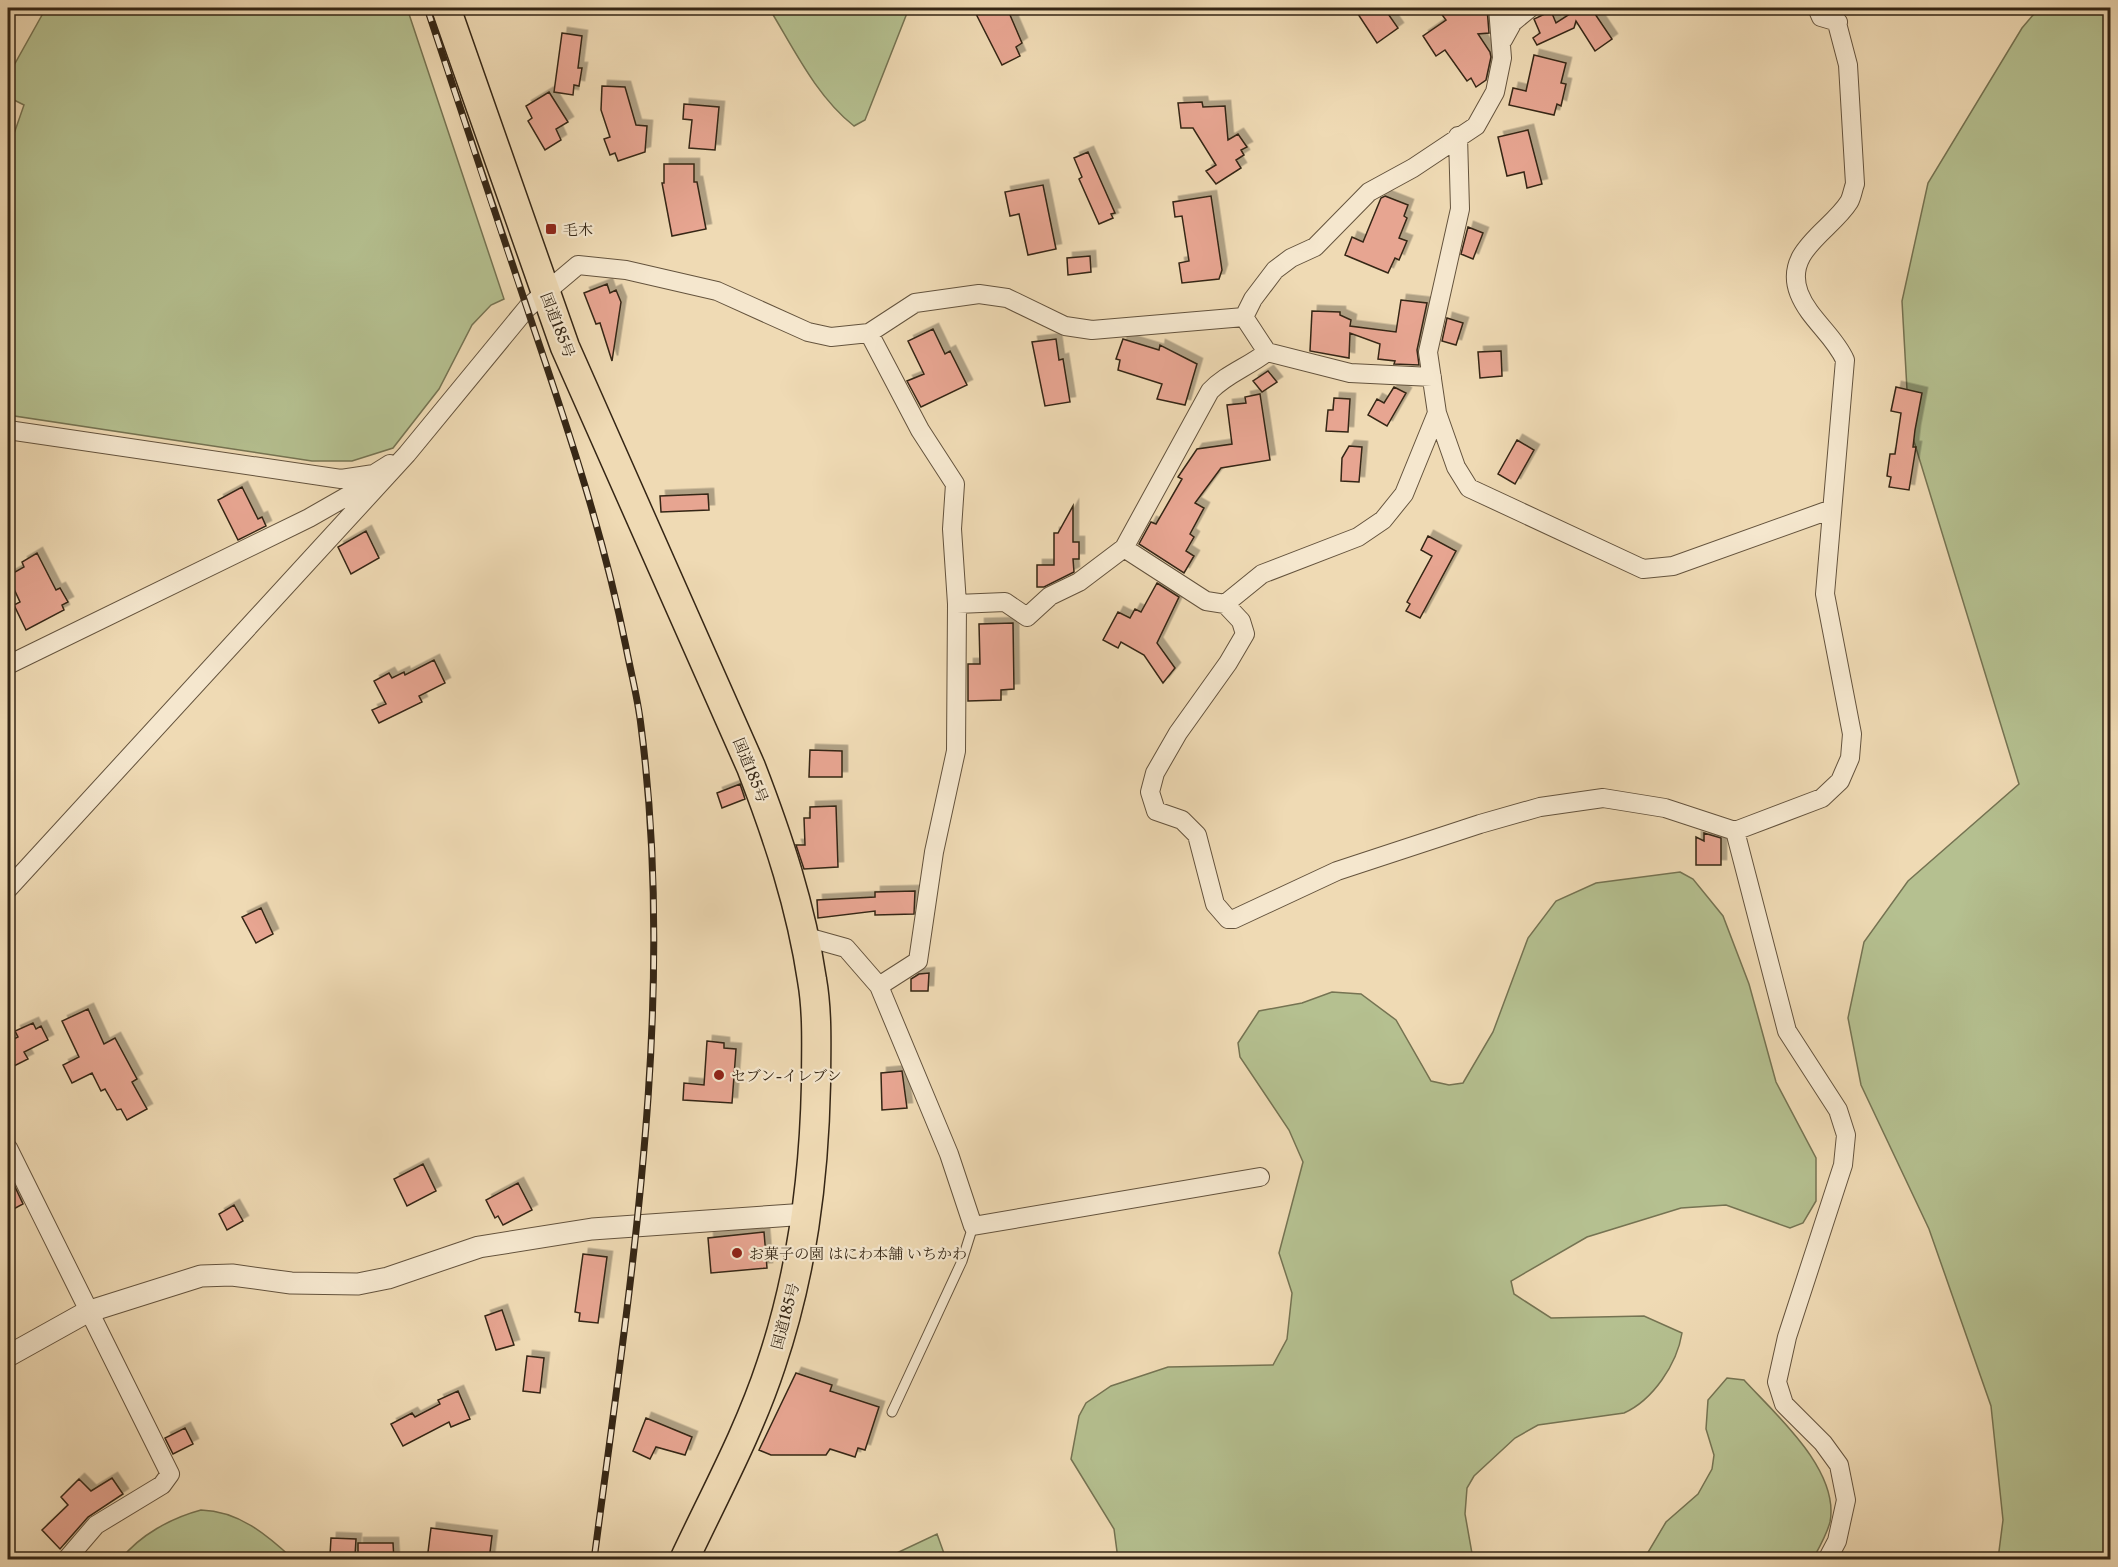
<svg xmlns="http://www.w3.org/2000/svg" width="2118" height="1567" viewBox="0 0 2118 1567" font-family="'Libre Caslon Text','Noto Serif JP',serif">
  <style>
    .green { fill: #b5c090; stroke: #757352; stroke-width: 1.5 }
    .building { fill: #e7a591; stroke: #352615; stroke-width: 1.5; filter: url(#shadow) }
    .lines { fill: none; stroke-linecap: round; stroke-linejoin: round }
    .service-casing { stroke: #64533d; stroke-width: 11 }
    .minor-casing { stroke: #64533d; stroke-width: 20 }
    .tertiary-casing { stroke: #64533d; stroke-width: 23 }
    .trunk-casing { stroke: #352615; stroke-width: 31 }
    .service { stroke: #f5e7ce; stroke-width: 9 }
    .minor { stroke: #f5e7ce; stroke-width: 18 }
    .tertiary { stroke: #f5e7ce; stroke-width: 21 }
    .trunk { stroke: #efdab4; stroke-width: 28 }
    .rail-casing { stroke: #352615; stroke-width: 7 }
    .rail { stroke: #f5e7ce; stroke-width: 4.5; stroke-dasharray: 14; stroke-linecap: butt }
    .poi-dot { fill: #8f2418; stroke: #f5e7ce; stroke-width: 2 }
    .labels { text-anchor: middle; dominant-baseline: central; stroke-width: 4.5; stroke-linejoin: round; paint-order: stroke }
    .poi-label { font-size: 15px; fill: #352615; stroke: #f5e7ce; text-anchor: start }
    .street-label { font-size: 15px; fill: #352615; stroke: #f5e7ce }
  </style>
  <defs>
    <filter id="shadow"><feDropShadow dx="5.5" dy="-5.5" stdDeviation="0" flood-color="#0004"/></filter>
  </defs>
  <rect width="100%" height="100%" fill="#efdab4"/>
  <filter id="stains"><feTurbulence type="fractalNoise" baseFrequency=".00333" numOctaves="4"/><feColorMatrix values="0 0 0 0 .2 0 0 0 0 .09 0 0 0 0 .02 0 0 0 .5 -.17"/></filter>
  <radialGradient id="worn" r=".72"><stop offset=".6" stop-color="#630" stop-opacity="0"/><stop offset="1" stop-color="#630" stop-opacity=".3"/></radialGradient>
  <!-- green -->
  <path class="green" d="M46,8h361l97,291 -13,6 -19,20 -33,64 -46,59 -41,13h-40l-304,-46v-264l16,-46 -16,-8v-21z
    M769,8h140l-44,112 -11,6c-38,-30 -60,-77 -85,-118z
    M2039,8h71v1551h-112l5,-39 -12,-114 -62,-177 -68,-144 -13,-67 16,-76 44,-61 111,-97 -110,-359 -7,-124 26,-118 94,-155z
    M1680,872l13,7 30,37 26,68 27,98 40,76v43l-13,22 -13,5 -64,-23 -45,3 -94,29 -76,44 3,13 37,24 93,-2 38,17c-5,31 -29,67 -58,80l-86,12 -23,13 -41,38 -7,12 -2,26 8,45h-355l-4,-30 -43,-70 8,-43 7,-13 25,-17 57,-19 105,-2 14,-26 5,-46 -13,-40 24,-91 -14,-32 -49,-73 -2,-14 21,-32 43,-8 30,-11 29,2 35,26 35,61 18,4 14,-2 30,-51 35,-94 28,-37 40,-18z
    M1727,1378l17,2c31,34 96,90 86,142 -3,12 -11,26 -17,37h-169l22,-37 32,-28 14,-25 2,-14 -8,-26 2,-29z
    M201,1510c38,1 66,25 92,49h-172c19,-24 50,-41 80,-49z
    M937,1534l9,25h-62z"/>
  <!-- building -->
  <path class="building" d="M973,8h34l15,35 -6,4 4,9 -18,9z
    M1354,8h30l14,20 -21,15z
    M1437,8h50l2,25 -11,1 12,18 1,5 -5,23 -10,7 -5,-9 -4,3 -22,-31 -9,6 -13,-20 23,-16z
    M1579,8h12l21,31 -17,12 -19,-30 -2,7 -37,17 -4,-7 7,-5 -6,-14 17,-8 5,12z
    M562,33l20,3 -4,32h4l-3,18 -5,-1 -1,10 -19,-3z
    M1534,55l32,8 -5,20 5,1 -5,22 -4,-2 -3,11 -45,-10 4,-17 13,3z
    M602,86l23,1 11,38 11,1 -2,26 -27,9 -3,-8 -5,2 -6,-16 6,-2 -9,-27z
    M549,92l19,30 -12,7 5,11 -16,10 -17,-29 4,-3 -6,-12z
    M1202,102l1,5 22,-1 3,34 10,-6 9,13 -6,3 3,5 -8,5 5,8 -25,16 -10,-13 10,-6 -23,-37h-12l-3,-25z
    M684,104l35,3 -4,43 -26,-2 3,-28 -9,-1z
    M1528,130l14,54 -15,4 -3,-16 -17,4 -9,-39z
    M1088,152l27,61 -4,1 2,4 -14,6 -20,-45 3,-2 -8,-19z
    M664,164h30v18h3l9,47 -34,7 -10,-53h2z
    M1043,185l13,64 -28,6 -9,-41 -9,2 -5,-24z
    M1211,196l11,74 -3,9 -37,4 -3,-20 10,-2 -7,-45 -7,1 -2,-15z
    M1385,196l23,9 -4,11 3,2 -8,20 8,3 -8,19 -4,-2 -7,15 -43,-18 7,-18 11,5 18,-44z
    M1468,227l15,6 -10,26 -12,-5z
    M1090,256l1,16 -23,3 -1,-17z
    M607,284l3,9 6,-3 5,12 -9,59 -12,-38 -4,1 -12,-31z
    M1401,300l26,3 -10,47 2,15 -25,-1 1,-3 -17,-2 2,-15 -30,-11 -1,25 -39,-7 2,-40 28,1v3l11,5 -1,6 46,6z
    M1447,318l16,5 -7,22 -14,-4z
    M933,329l12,25 5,-3 17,34 -46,22 -14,-26 17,-7 -16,-33z
    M1056,339l3,21 4,-1 7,43 -25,4 -13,-64z
    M1123,339l36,11 1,-5 37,19 -12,41 -28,-6 5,-15 -44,-14 2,-10 -4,-1z
    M1501,351l1,25 -22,2 -2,-26z
    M1268,371l9,11 -15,10 -9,-11z
    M1394,387l12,6 -19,33 -19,-11 9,-16 7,4z
    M1896,387l26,6 -7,37 -2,17h3l-7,43 -20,-3 2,-10 -4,-1 3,-22h5l6,-41 -10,-2z
    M1260,394l10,66 -49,8 -26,35 9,5 -14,26 4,3 -8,14 8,5 -10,17 -45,-29 12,-22 5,2 26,-45 -4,-2 19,-28 35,-5 -5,-39 19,-2 -1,-6z
    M1334,398l16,1 -2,33 -22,-1 2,-21h5z
    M1517,440l17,10 -19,34 -17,-10z
    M1349,446l13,1 -3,35 -18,-1 1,-23z
    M242,487l16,32 4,-2 4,9 -28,14 -20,-40z
    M708,494l1,16 -48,2 -1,-16z
    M1073,506v36h6v17h-6l1,13 -30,15h-7v-22h17v-32h4z
    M366,531l13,27 -28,16 -13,-27z
    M1428,536l28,15 -36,67 -14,-7 4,-7 -3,-2 25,-46 -11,-6z
    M37,553l19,37 4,-2 8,14 -6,3 2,5 -38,20 -12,-25 6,-3 -12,-26 16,-9 -2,-5z
    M1157,583l22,14 -22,46 18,25 -12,15 -19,-28 -23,-13 -3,6 -15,-8 15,-28 12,6 5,-9 6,3z
    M1013,623l1,66 -13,1v10l-33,1v-37h12l-1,-40z
    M434,660l11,23 -26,13 3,6 -43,21 -7,-13 14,-6 -12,-23 15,-8 3,5 12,-6 1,3z
    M810,750l32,1v26h-33z
    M740,784l5,15 -23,9 -5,-15z
    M836,806l2,61 -34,2 -8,-24h9l-1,-27h6v-11z
    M1704,833l17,5v27h-25v-28l8,4z
    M915,891l-1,23 -39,1v-4l-57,7 -1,-18 58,-3v-5z
    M261,908l12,26 -17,9 -14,-26z
    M929,973l-1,18h-17v-12l8,-5z
    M88,1009l16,35 11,-6 22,41 -5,3 15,27 -20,11 -6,-11 -4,1 -12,-21 -4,2 -9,-18 -20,10 -9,-18 16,-8 -17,-36z
    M33,1023l3,6 5,-3 7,14 -24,12 4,7 -20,10v-27l10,-5 -3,-6z
    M707,1041l17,2v5l12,1 -4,54 -49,-3 1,-17 20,2z
    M902,1071l5,37 -25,2 -1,-37z
    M423,1164l13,27 -29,15 -13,-27z
    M8,1172l15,32 -15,8z
    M518,1183l14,27 -29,15 -5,-9 -3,2 -9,-18z
    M234,1205l9,16 -16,9 -8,-16z
    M764,1232l3,36 -56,5 -3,-35z
    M583,1254l24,3 -9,66 -19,-2 1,-8 -5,-1z
    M502,1310l12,35 -18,5 -11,-34z
    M527,1356l17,2 -4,35 -17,-2z
    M796,1373l36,12 -2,6 49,16 -14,43 -7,-2 -3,9 -25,-8 -4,6h-55l-12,-5z
    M458,1391l12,28 -19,8 -2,-5 -46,24 -12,-22 21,-11 3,4 25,-13 -2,-4z
    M646,1418l46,19 -7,18 -29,-8 -6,12 -17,-8z
    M185,1428l8,16 -20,10 -8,-16z
    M112,1478l11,16 -35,23 -28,32 -18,-19 26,-25 -7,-8 18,-18 12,12z
    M431,1528l61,8 -3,24h-62z
    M331,1538l25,1 -1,17 -25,-1z
    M358,1543h35l1,17h-36z"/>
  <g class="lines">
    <!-- service casing -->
    <g class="service-casing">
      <path id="service" d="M892,1412l70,-151 11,-35"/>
    </g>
    <!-- minor casing -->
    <g class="minor-casing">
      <path id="minor" d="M1817,8l4,9 17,5
        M1503,40l10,-18 17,-14
        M1458,136l2,73 -32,143 9,61 19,54 13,21 174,81 30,-3 159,-57
        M1244,317l9,-18 22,-29 16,-12 24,-11 54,-55 44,-24 63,-42 19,-34 7,-34 -4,-50
        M1244,317l23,35 83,21 82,4
        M869,333l51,97 35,54 -3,45 5,75 -1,147 -22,101 -16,109 -39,25
        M8,430l333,49 33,-5 16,-10
        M1124,548l82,53 19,3 16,17 4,13 -17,29 -50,70 -23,40 -5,19 6,19 26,9 15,15 18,69 13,15h6l103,-48 143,-47 60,-17 63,-9 62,10 70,23 87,-33 18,-17 10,-23 2,-24 -27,-140 20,-234c-11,-25 -36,-41 -46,-67 -16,-42 32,-62 50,-91 3,-5 4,-13 6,-18l-7,-119 -15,-57
        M957,604l48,-2 22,15 23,-21 29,-14 45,-34 86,-157c16,-17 38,-24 57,-39
        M1225,604l37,-30 96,-37 25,-17 21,-26 33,-81
        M8,665l301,-147 42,-24 22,-4
        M1735,831l52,200 51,79 8,25 -3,30 -56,172 -10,45 7,22 39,39 16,22 7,35 -9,41 -10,19
        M8,889l399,-435 120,-146 51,-43 48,5 91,21 91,41 23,5 38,-4 46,-30 64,-9 28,4 58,28 27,4 152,-13
        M803,936l43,12 33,38 70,168 24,72 287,-49
        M8,1148l162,326 -8,11 -66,40 -30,35"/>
    </g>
    <!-- tertiary casing -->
    <g class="tertiary-casing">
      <path id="tertiary" d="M8,1356l79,-44 114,-36 31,-1 59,8 67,1 30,-6 91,-31 113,-18 215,-15"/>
    </g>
    <!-- trunk casing -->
    <g class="trunk-casing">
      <path id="trunk" d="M446,8l119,339 186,420c27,70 50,139 61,213 6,34 4,71 4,104 -2,97 -14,189 -45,281 -22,67 -57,131 -87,195"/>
    </g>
    <!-- service -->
    <use href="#service" class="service"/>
    <!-- minor -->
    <use href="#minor" class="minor"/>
    <!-- tertiary -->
    <use href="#tertiary" class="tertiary"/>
    <!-- trunk -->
    <use href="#trunk" class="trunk"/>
    <!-- rail casing -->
    <g class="rail-casing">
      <path id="rail" d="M427,8c35,106 70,212 106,318 36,106 71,211 93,321 5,26 12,52 15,79 36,279 -11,557 -47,834"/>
    </g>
    <!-- rail -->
    <use href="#rail" class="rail"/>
  </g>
  <!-- markers -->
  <g class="poi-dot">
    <rect x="545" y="223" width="12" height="12" rx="3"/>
    <circle cx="719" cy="1075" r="6"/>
    <circle cx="737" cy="1253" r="6"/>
  </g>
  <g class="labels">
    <!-- poi labels -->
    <g class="poi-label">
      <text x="563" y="229">毛木</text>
      <text x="731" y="1075">セブン-イレブン</text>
      <text x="749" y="1253">お菓子の園 はにわ本舗 いちかわ</text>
    </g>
    <!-- street labels -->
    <g class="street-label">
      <text transform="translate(558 325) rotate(69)">国道185号</text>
      <text transform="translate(751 770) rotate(68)">国道185号</text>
      <text transform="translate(785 1316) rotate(-75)">国道185号</text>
    </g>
  </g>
  <!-- margin -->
  <rect width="2118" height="1567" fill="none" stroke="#efdab4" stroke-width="30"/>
  <rect x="9" y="9" width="2100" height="1549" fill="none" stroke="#352615" stroke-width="3"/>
  <rect x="15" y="15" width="2088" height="1537" fill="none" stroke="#352615" stroke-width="1.5"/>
  <rect width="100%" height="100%" filter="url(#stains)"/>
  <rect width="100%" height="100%" fill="url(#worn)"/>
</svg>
